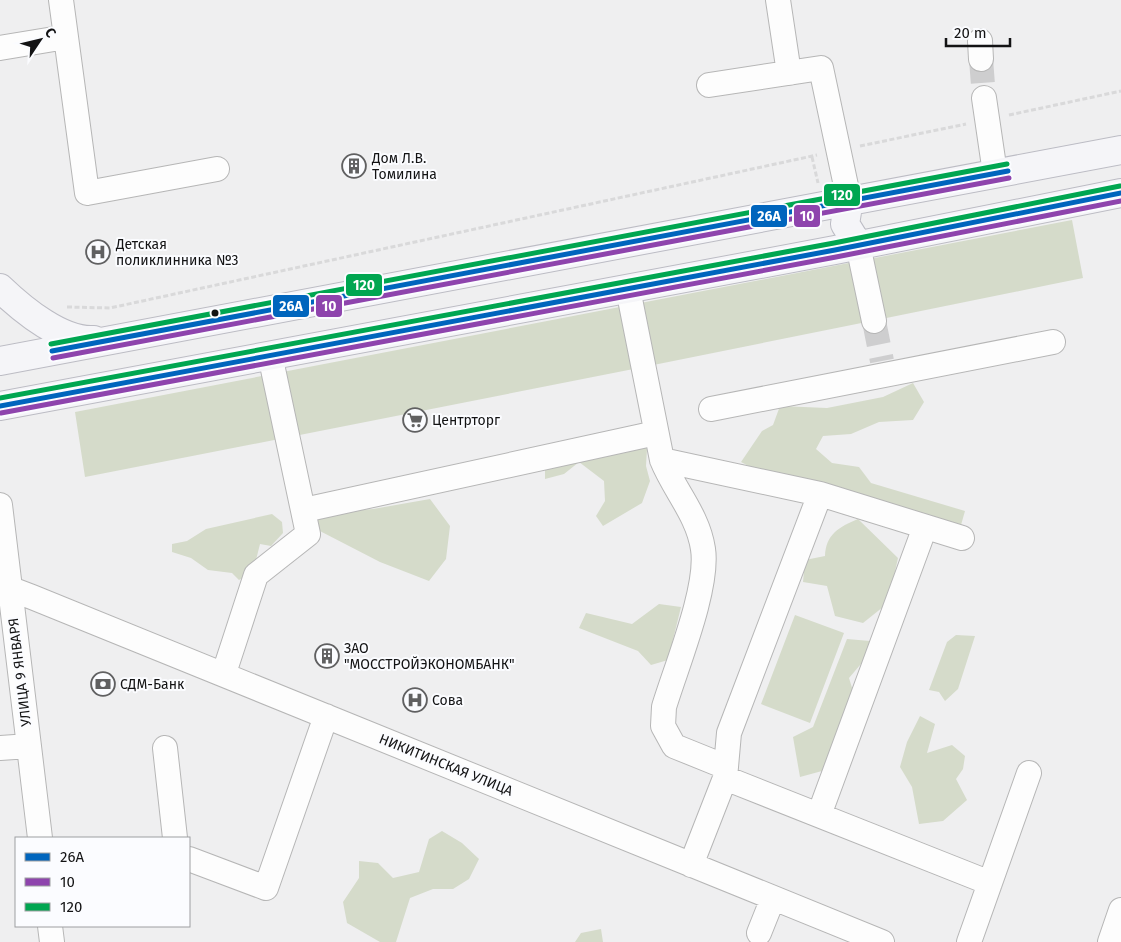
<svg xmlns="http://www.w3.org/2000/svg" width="1121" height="942" viewBox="0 0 1121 942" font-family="'Fira Sans',sans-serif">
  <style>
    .green { fill: #d5dbca }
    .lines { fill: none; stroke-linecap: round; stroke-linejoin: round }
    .minor-tunnel { stroke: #cececf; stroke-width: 24; stroke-dasharray: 24 12; stroke-linecap: butt }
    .minor-casing { stroke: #b6b6b6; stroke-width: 26 }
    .major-casing { stroke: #bcbcc4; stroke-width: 30 }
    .path { stroke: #d9d9da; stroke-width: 3; stroke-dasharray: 5 2.5; stroke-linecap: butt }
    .minor { stroke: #fdfdfd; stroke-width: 24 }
    .major { stroke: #f5f5f8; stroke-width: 28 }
    .bus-1-casing { stroke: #fbfcff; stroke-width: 9 }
    .bus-2-casing { stroke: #fbfcff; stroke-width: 9 }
    .bus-3-casing { stroke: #fbfcff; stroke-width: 9 }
    .bus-1 { stroke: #0065bd; stroke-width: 5 }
    .bus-2 { stroke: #8e44ad; stroke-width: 5 }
    .bus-3 { stroke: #00a651; stroke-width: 5 }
    .bus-dot { fill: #131314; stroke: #fbfcff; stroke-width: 2 }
    .labels { text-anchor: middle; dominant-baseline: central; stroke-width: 4; stroke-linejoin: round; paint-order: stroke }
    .poi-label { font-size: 14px; fill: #131314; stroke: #fbfcff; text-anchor: start }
    .street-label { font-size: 14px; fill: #131314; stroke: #fbfcff }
    .line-badge { stroke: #fbfcff; stroke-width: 2 }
    .badge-label { font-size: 14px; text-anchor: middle; font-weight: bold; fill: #fff }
  </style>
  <rect width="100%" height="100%" fill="#efeff0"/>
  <!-- green -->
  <path class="green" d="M1072,220l11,58c-332,68 -665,134 -998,199l-10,-65z
    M913,383l11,19 -11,18 -34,2 -28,12 -28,2 -7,13 16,14 27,4 12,16 94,28 -4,14 -16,4 -183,-56 -21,-11 21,-31 11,-6 7,-19 47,2 56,-11z
    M642,443l5,6 -1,17 4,15 -8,22 -39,23 -7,-10 9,-15 -1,-20 -25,-19 -15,12 -19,5v-17z
    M430,499l20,27 -4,33 -17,22 -49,-19 -64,-33 -2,-16 59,-4z
    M272,514l10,8 1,11 -12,13 -11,-2 -7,28 -14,8 -7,-7 -24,-3 -17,-12 -19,-6v-8l15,-3 19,-12z
    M858,519l40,39 -10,45 -25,20 -28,-7 -8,-30 -24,-4 2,-22 20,-4c1,-22 14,-29 33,-37z
    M659,604l22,3 -13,53 -17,5 -13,-14 -59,-23 7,-15 46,11z
    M795,615l49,18 -34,90 -49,-19z
    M956,635l19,1 -17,53 -13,12 -6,-9 -10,-2 18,-48z
    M847,639l23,2 2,10 -23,27 4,13 -31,80 -22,6 -7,-40 20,-10z
    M920,716l15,8 -8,29 25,-8 13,11 -2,13 -7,10 11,21 -24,21 -24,3 -7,-37 -12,-20 7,-25z
    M442,831l20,12 17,16 -10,20 -16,10h-20l-23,9 -14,44h-16l-33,-19 -4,-21 16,-24v-17l19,2 15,15 26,-6 10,-33z
    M601,929l2,13h-28l6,-9z"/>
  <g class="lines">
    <!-- minor-tunnel -->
    <path class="minor-tunnel" d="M981,59l3,39
      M874,321l8,40"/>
    <!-- minor casing -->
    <g class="minor-casing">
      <path id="minor" d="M61,0l5,37
        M778,0l11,73
        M980,41l1,18
        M0,48l66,-11 21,156 130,-24
        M709,85l112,-17 28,132
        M984,98l11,75
        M858,245l16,76
        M628,289l34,171c12,30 36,55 41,89 6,39 -27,118 -39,158l-1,19 11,20 52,21
        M711,409l342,-67
        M662,460l158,34 142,44
        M0,505l40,333
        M304,510l352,-77
        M0,588l11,1 21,8 850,345
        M224,673l32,-98 52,-41 -38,-179
        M0,748l29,-2
        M165,748l10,90
        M725,778l265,105
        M819,815l106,-288
        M189,859l77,29 60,-172
        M691,865l34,-87 4,-45 91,-239
        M50,926l2,16
        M759,933l14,-35
        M969,942l60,-169
        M1110,942l11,-32"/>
    </g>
    <!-- major casing -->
    <g class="major-casing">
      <path id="major" d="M849,200l-4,24 13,21
        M0,288c23,22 62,54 94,52
        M0,361l1121,-211
        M0,406l835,-156 286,-57"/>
    </g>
    <!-- path -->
    <path class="path" d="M1009,115l112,-24
      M860,146l106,-22
      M812,157l6,26
      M67,307l43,1 707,-153"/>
    <!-- minor -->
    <use href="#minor" class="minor"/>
    <!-- major -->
    <use href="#major" class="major"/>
    <!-- bus-1 casing -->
    <g class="bus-1-casing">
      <path id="bus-1" d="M52,351l956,-180
        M0,406l835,-156 286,-57"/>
    </g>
    <!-- bus-2 casing -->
    <g class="bus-2-casing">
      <path id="bus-2" d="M53,358l956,-180
        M1,413l835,-156 285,-56"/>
    </g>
    <!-- bus-3 casing -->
    <g class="bus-3-casing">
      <path id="bus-3" d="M51,344l956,-180
        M0,398l834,-155 286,-57"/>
    </g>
    <!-- bus-1 -->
    <use href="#bus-1" class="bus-1"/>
    <!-- bus-2 -->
    <use href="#bus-2" class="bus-2"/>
    <!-- bus-3 -->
    <use href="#bus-3" class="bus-3"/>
  </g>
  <!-- icons -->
  <defs>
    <g id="building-ring" transform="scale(1.25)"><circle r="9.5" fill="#fbfcff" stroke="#606061" stroke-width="1.5"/><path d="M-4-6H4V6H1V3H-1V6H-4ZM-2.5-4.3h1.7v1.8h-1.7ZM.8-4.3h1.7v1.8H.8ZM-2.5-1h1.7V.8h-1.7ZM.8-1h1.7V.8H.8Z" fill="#606061"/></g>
    <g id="hospital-ring" transform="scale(1.25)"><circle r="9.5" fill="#fbfcff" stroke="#606061" stroke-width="1.5"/><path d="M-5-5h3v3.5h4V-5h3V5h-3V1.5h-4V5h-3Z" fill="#606061"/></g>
    <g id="supermarket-ring" transform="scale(1.25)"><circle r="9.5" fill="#fbfcff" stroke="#606061" stroke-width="1.5"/><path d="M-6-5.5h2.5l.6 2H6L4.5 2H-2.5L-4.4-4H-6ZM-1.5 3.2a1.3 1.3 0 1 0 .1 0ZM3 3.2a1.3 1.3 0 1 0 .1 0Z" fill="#606061"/></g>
    <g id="bank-ring" transform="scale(1.25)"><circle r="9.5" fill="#fbfcff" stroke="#606061" stroke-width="1.5"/><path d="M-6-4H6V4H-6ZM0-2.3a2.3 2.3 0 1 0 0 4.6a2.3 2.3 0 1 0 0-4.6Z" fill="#606061"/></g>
  </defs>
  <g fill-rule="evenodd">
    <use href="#building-ring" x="354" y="166"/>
    <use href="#hospital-ring" x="98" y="252"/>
    <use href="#supermarket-ring" x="415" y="420"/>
    <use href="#building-ring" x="327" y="656"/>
    <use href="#bank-ring" x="103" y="684"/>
    <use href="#hospital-ring" x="415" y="700"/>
  </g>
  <!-- markers -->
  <circle class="bus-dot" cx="215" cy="313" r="4.5"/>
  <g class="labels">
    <!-- poi labels -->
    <g class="poi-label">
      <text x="372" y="158">Дом Л.В.<tspan x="372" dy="16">Томилина</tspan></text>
      <text x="116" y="244">Детская<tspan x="116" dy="16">поликлинника №3</tspan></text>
      <text x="432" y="420">Центрторг</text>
      <text x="344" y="648">ЗАО<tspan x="344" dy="16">"МОССТРОЙЭКОНОМБАНК"</tspan></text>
      <text x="120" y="684">СДМ-Банк</text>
      <text x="432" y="700">Сова</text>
    </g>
    <!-- street labels -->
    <g class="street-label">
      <text transform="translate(20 672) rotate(-97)">УЛИЦА 9 ЯНВАРЯ</text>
      <text transform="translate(446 765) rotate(22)">НИКИТИНСКАЯ УЛИЦА</text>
    </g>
  </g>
  <g class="line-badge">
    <rect x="823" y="183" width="38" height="24" rx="5" fill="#00a651"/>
    <rect x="750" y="204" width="38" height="24" rx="5" fill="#0065bd"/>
    <rect x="793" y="204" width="28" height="24" rx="5" fill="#8e44ad"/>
    <rect x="345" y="273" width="38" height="24" rx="5" fill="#00a651"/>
    <rect x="272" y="294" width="38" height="24" rx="5" fill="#0065bd"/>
    <rect x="315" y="294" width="28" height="24" rx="5" fill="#8e44ad"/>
  </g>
  <g class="badge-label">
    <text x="842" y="200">120</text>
    <text x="769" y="221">26А</text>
    <text x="807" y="221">10</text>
    <text x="364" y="290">120</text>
    <text x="291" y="311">26А</text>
    <text x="329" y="311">10</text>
  </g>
  <!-- legend -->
  <rect x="15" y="837" width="175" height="90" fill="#fbfcff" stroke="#9e9fa1"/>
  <rect x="25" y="853" width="25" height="8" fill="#0065bd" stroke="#9e9fa1"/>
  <text x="60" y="862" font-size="15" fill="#131314">26А</text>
  <rect x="25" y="878" width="25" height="8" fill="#8e44ad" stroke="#9e9fa1"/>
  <text x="60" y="887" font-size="15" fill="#131314">10</text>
  <rect x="25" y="903" width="25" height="8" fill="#00a651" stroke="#9e9fa1"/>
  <text x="60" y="912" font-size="15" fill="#131314">120</text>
  <!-- north arrow -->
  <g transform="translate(40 40) rotate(55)" stroke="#fbfcff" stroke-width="4" paint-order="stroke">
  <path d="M0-4L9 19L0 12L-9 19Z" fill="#131314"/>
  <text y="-8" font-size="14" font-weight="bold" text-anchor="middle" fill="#131314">С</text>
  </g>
  <!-- scale -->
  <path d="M946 38v8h64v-8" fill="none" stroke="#131314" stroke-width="2.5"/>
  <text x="954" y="38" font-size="15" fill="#131314" stroke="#fbfcff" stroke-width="4" paint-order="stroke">20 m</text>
</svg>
